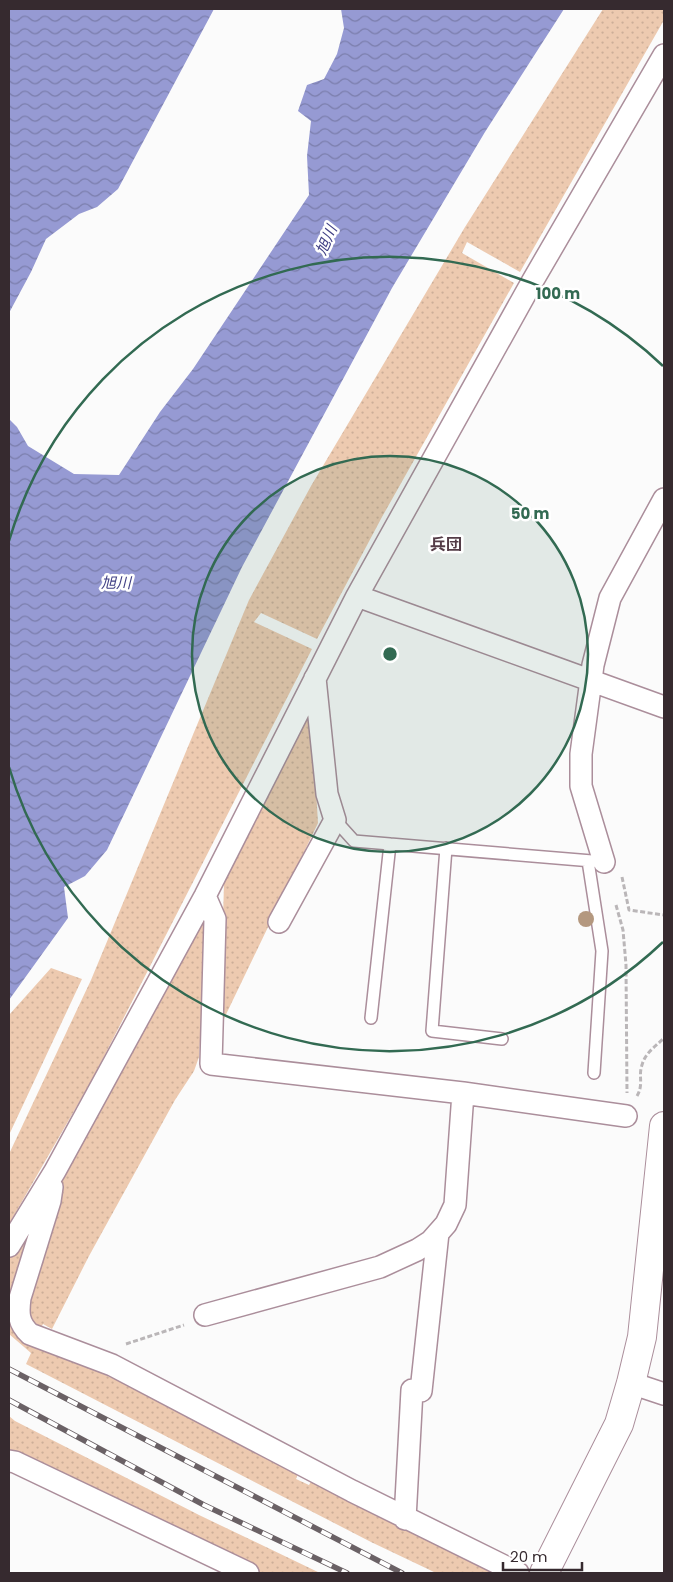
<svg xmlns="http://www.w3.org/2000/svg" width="673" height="1582" viewBox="0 0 673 1582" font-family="Poppins,'Noto Sans JP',sans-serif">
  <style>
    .green { fill: url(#green-dots) }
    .water { fill: url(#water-waves) }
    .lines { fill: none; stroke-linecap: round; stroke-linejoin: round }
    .lane-casing { stroke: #ab8e9b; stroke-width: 14 }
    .street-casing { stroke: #ab8e9b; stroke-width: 24 }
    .secondary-casing { stroke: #ab8e9b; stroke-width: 30 }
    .path { stroke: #bab6b8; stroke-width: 3; stroke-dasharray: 5 2.5; stroke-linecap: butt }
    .lane { stroke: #fff; stroke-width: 11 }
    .street { stroke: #fff; stroke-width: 21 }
    .secondary { stroke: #fff; stroke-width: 28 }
    .rail-casing { stroke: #6a6165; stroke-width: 5.5 }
    .rail { stroke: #fff; stroke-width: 4; stroke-dasharray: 11; stroke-linecap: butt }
    .tree { fill: #b4987f }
    .ring { fill: none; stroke: #326a52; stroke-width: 2.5 }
    .labels { text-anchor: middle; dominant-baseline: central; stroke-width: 5; stroke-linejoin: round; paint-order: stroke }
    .water-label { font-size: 15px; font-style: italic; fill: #414085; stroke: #fff }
    .quarter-label { font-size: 16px; font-weight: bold; fill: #543c47; stroke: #fff }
    .centre { fill: #326a52; stroke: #fff; stroke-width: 2.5 }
    .ring-label { font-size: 15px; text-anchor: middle; font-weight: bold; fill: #326a52; stroke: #fff; stroke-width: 5; stroke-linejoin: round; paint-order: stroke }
  </style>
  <defs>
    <pattern id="green-dots" width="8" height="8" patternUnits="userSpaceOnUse" patternTransform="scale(1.25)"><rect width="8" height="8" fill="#edcab0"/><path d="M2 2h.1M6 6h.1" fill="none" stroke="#ccae98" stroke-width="1.8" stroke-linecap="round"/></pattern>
    <pattern id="water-waves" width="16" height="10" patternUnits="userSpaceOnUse" patternTransform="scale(1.25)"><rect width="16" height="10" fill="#969ad3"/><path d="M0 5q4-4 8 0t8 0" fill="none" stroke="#7b7eac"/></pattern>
  </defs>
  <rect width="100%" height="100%" fill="#fbfbfb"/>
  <!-- green -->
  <path class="green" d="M603,9h61v11l-144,252 -53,-30 -5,11 52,30 -132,234 -65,122 -56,-26 -7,9 58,27 -219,429 -84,146v-70l82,-174 158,-380 62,-114 154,-259z
    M311,705l7,118 -98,204 4,-144 9,-25z
    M205,923l2,5 -8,129 -5,14 -19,29 -86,156 -37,73 -9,-5 -4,8 -9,-8 -4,-26 40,-131 132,-243z
    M51,968l31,11 -73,156v-120z
    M46,1201l-37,115 25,27 123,55 141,76 -2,5 13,6 3,-5 178,91v2l-56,-1 -63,-30 -345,-178 5,-11 -22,-19v-75z
    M9,1416l6,5 184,94 121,58h-59l-252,-119z"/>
  <!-- water -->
  <path class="water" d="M9,9h205l-96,180 -21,18 -18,7 -33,25 -15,33 -22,41z
    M341,9h223l-79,123 -93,156 -150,279 -135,283 -22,26 -21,11 4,31 -59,82v-581l8,8 11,19 46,28 45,1 41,-63 33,-43 116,-174 -2,-39 4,-35 -13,-10 9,-26 17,-6 13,-25 7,-26z"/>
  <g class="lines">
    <!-- lane casing -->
    <g class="lane-casing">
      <path id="lane" d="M335,820l19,21 250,21
        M446,848l-14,183 70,8
        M588,861l14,90 -8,122
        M371,1018l19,-174"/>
    </g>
    <!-- street casing -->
    <g class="street-casing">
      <path id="street" d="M357,596l307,111
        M604,862l-23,-76v-32l12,-89 17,-67 54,-99
        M205,896l10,23 -4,145 252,29 163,23
        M279,922l56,-102 -8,-26 -12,-116
        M52,1187l-2,14 -30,97c-2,15 -2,25 10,36l82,31 240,126 166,82
        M9,1246l46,-75 150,-275 152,-300 175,-314 132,-227
        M205,1315l175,-48 37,-17 14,-9 15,-17 9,-19 8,-112
        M631,1383l33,11
        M9,1461l6,1 233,111
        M405,1519l7,-129 9,1 17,-158"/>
    </g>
    <!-- secondary casing -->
    <g class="secondary-casing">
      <path id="secondary" d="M544,1573l75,-149 12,-41 11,-46 22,-211"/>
    </g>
    <!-- path -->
    <path class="path" d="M622,877l7,33 35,5
      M616,905l7,25 3,35 1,128
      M637,1096c7,-12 1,-20 5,-31 3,-12 14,-19 22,-27
      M126,1344l58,-19"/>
    <!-- lane -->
    <use href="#lane" class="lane"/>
    <!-- street -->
    <use href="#street" class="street"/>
    <!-- secondary -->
    <use href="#secondary" class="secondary"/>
    <!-- rail casing -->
    <g class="rail-casing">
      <path id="rail" d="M9,1369l393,204
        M9,1400l195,105 143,68"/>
    </g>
    <!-- rail -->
    <use href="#rail" class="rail"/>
  </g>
  <!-- trees -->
  <circle class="tree" cx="586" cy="919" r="8"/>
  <!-- distance rings -->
  <circle cx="390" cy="654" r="198" fill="#326a52" fill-opacity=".12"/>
  <g class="ring">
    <circle cx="390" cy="654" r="198"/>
    <path d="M663 942A397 397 0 0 1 9 767M9 541A397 397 0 0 1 663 366"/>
  </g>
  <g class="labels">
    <!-- water labels -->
    <g class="water-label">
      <text transform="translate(326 240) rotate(-66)">旭川</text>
      <text x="116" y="582">旭川</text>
    </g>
    <!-- quarter labels -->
    <g class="quarter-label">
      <text x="446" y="544">兵団</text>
    </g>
  </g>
  <circle cx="390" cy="654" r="8" class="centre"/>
  <g class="ring-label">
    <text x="558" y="299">100 m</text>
    <text x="530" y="519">50 m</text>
  </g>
  <!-- border -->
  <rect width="673" height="1582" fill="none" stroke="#362a2f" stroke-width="20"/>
  <!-- scale -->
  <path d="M503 1562v8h79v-8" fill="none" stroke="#362a2f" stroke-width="2.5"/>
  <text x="510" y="1562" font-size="15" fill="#362a2f" stroke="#ffffff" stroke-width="4" paint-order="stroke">20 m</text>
</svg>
